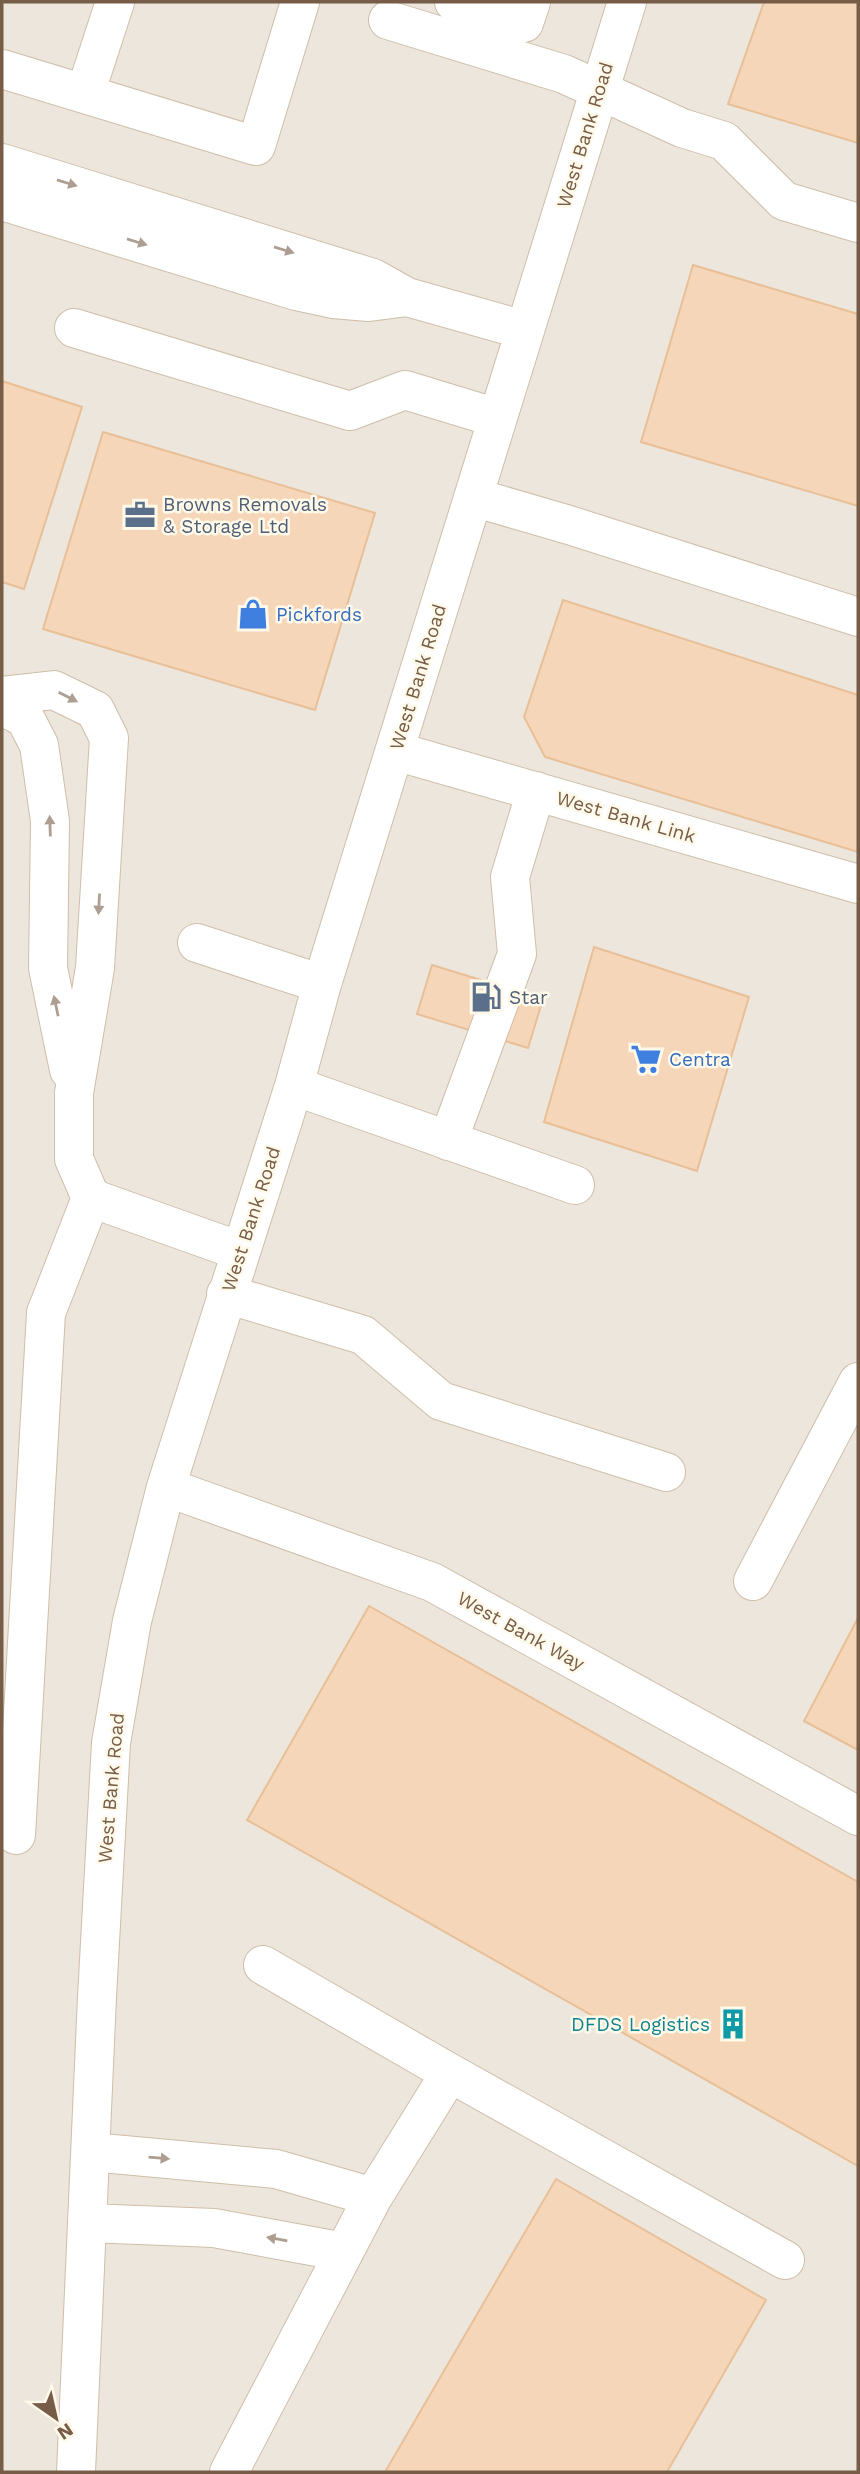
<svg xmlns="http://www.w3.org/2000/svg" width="860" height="2474" viewBox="0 0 860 2474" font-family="'Work Sans',sans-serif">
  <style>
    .industrial { fill: #ece6dd }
    .building { fill: #f5d6b8; stroke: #e8bf97; stroke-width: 2 }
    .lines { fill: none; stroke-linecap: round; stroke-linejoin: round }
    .minor-casing { stroke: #cfbea8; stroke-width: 40 }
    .minor { stroke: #fff; stroke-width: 38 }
    .oneway { fill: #ad9e91 }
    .labels { text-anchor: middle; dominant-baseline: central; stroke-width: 5; stroke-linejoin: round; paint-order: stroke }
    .street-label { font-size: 19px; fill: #775d47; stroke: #fff9ea }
    .service-label { font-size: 19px; fill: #4e5e75; stroke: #fff9ea; text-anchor: start }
    .shop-label { font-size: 19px; fill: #366cbe; stroke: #fff9ea; text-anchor: start }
    .culture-label { font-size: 19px; fill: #0d838f; stroke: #fff9ea; text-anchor: end }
  </style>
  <rect width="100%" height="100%" fill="#fef6e2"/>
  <!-- industrial -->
  <path class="industrial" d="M2,2h856v2470h-856z"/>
  <!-- building -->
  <path class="building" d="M764,2h94v141l-130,-39z
    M693,265l165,49v192l-217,-64z
    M2,381l80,26 -58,182 -22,-7z
    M103,432l272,81 -60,197 -272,-81z
    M563,600l295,95v157l-313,-95 -21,-40z
    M594,947l155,50 -52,174 -153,-49z
    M432,965l111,34 -15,49 -111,-34z
    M369,1606l489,276v284l-611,-346z
    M858,1618v132l-54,-29z
    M556,2179l210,121 -99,172h-282z"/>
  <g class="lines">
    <!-- minor casing -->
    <g class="minor-casing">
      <path id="minor" d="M454,2l70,21 7,-21
        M388,20l176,54 118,54 42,13 60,60 74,22
        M2,69l254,77 44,-144
        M85,94l30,-92
        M2,163l371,115 34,19 117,33
        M2,201l294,90 37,8 36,3 38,-5
        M74,328l276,83 55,-21 92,28
        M473,497l96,28 289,92
        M2,696l52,-6 41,20 14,28 -14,230 -21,125v66l17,39 149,53
        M2,706l23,12 14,27 11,76 -2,147 21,102
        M395,751l463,133
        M197,943l125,41
        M294,1086l281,99
        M448,1141l69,-187 -7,-77 26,-86
        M226,1294l137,41 78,66 225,71
        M166,1487l266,95 426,234
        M753,1581l105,-199
        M16,1835l30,-522 45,-115
        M263,1965l187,108 335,187
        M91,2152l185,17 97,28
        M88,2223l126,5 130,24
        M76,2472l21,-475 14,-254 21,-122 34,-134 128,-401 28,-102 305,-982
        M229,2472l144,-275 77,-124"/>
    </g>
    <!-- minor -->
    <use href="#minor" class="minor"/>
  </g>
  <!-- one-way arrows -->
  <defs><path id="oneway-solid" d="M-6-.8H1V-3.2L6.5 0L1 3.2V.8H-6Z" transform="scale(1.75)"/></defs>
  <g class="oneway">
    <use href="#oneway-solid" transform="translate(67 183) rotate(17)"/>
    <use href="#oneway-solid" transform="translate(137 242) rotate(17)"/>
    <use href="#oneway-solid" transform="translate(284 250) rotate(17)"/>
    <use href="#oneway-solid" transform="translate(68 697) rotate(27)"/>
    <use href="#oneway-solid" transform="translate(50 826) rotate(-92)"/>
    <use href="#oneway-solid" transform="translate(99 904) rotate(93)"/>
    <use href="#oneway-solid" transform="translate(56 1006) rotate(-102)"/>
    <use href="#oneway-solid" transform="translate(159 2158) rotate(5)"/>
    <use href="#oneway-solid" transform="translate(277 2239) rotate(-170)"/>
  </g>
  <!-- icons -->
  <defs>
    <g id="office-bare" transform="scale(2.415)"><path d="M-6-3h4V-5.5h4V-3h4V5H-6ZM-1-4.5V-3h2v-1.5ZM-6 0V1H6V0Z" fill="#5c6f8a" stroke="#fff9ea" stroke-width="2.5" paint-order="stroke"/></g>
    <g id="shop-bare" transform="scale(2.415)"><path d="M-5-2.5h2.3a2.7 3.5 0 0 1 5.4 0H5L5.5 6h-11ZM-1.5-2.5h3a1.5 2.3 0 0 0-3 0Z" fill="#3f7fe0" stroke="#fff9ea" stroke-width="2.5" paint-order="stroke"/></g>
    <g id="fuel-bare" transform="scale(2.415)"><path d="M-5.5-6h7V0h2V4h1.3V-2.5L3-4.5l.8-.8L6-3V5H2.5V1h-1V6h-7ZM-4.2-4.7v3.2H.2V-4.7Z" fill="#5c6f8a" stroke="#fff9ea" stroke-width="2.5" paint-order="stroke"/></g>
    <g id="supermarket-bare" transform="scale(2.415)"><path d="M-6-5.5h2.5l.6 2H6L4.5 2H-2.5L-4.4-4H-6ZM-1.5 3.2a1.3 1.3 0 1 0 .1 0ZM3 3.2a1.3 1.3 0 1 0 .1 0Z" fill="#3f7fe0" stroke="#fff9ea" stroke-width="2.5" paint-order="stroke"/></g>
    <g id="building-bare" transform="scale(2.415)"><path d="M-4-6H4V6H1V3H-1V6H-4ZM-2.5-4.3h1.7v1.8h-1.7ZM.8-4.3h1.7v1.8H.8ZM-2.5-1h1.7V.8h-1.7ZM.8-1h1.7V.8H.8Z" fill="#0f9aa8" stroke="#fff9ea" stroke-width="2.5" paint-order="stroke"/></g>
  </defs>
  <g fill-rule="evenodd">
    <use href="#office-bare" x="140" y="515"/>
    <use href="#shop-bare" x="253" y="614"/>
    <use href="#fuel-bare" x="486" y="997"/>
    <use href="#supermarket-bare" x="646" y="1059"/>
    <use href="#building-bare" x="733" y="2024"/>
  </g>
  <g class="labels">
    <!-- street labels -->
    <g class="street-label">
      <text transform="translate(585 135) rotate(-73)">West Bank Road</text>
      <text transform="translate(418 677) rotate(-73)">West Bank Road</text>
      <text transform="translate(626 817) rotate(16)">West Bank Link</text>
      <text transform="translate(251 1219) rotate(-72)">West Bank Road</text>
      <text transform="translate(521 1631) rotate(29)">West Bank Way</text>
      <text transform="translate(111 1788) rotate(-85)">West Bank Road</text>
    </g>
    <!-- service labels -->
    <g class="service-label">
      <text x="163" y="504">Browns Removals<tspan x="163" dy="22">&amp; Storage Ltd</tspan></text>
      <text x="509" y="997">Star</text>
    </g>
    <!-- shop labels -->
    <g class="shop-label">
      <text x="276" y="614">Pickfords</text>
      <text x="669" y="1059">Centra</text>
    </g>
    <!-- culture labels -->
    <g class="culture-label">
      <text x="710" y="2024">DFDS Logistics</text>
    </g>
  </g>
  <!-- border -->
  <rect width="860" height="2474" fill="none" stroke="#775d47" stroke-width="7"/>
  <!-- north arrow -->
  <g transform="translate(56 2418) rotate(146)" stroke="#fff9ea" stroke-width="5" paint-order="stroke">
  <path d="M0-5L12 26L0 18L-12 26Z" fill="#775d47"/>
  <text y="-10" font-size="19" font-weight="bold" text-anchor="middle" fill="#775d47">N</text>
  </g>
</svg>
